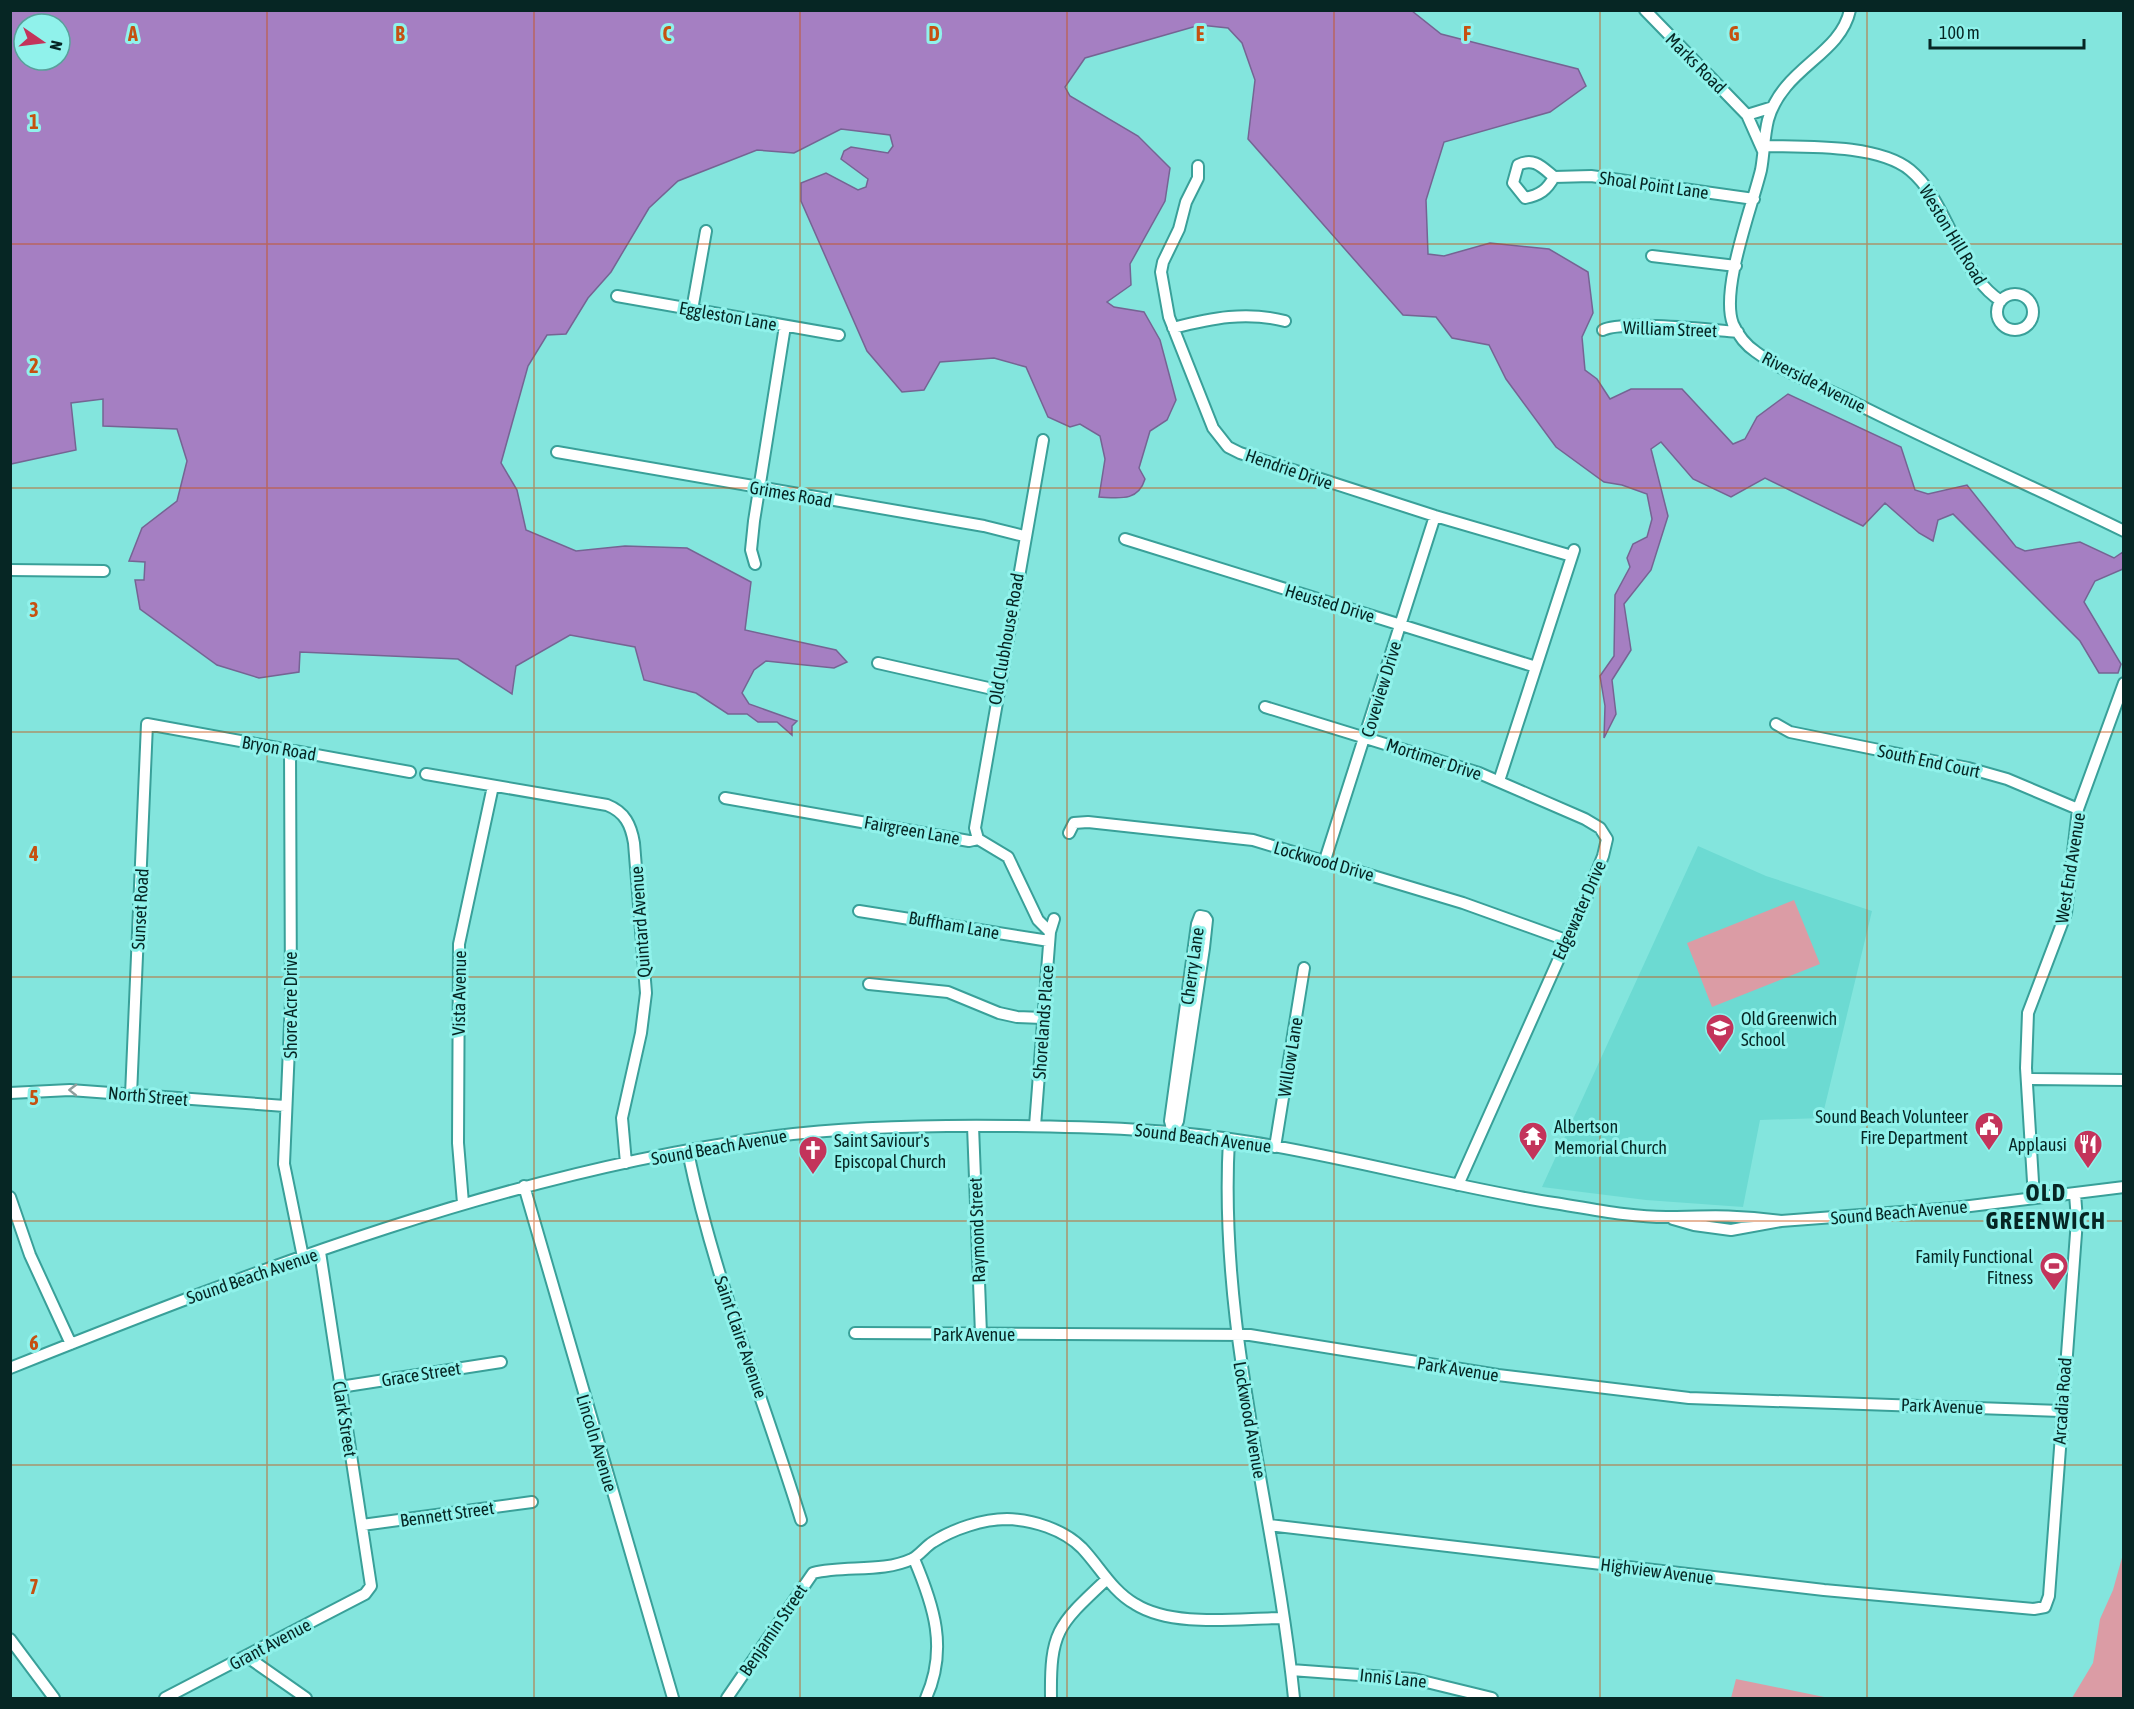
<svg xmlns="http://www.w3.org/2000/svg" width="2134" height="1709" viewBox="0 0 2134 1709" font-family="'Asap Condensed',sans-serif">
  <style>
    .built { fill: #6cdad2 }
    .green { fill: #db9ca5 }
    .water { fill: #a57fc2; stroke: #756493; stroke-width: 1.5; fill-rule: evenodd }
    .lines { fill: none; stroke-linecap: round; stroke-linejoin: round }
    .minor-casing { stroke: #39a099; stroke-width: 14 }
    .minor { stroke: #fff; stroke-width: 10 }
    .oneway { stroke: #8f9d9c }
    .grid { fill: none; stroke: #c65110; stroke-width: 1.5; stroke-opacity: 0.55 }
    .labels { text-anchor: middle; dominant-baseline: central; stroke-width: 6; stroke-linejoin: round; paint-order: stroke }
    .street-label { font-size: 18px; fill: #062624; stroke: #90f2eb }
    .poi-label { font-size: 18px; fill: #062624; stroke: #90f2eb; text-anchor: start }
    .district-label { font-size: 24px; font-weight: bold; letter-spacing: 1.5px; fill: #062624; stroke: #90f2eb }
    .grid-label { font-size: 20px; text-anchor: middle; font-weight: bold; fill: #c65110; stroke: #90f2eb; stroke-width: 6; stroke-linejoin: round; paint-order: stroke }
  </style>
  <rect width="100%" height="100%" fill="#83e5dd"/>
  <!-- built -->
  <path class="built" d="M1698,846l68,30 106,35 -50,207 -62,2 -17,87 -97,-7 -104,-13z"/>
  <!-- green -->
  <path class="green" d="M1794,900l26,64 -108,43 -25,-64z
    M2123,1554v144h-51l21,-35 7,-44 13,-29z
    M1736,1679l93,19h-98z"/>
  <!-- water -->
  <path class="water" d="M10,11h1402l29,23 137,35 8,17 -36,26 -106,30 -18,58 2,54 16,2 46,-13 59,6 39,23 5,41 -11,24 3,33 12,9 13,20 21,-10h51l51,55 12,-5 12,-22 31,-23 113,53 14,43 13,4 39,-9 49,62 9,4 55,-9 34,16 9,-6v17l-28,12 -11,21 37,62 -3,9h-19l-19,-32 -127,-127 -15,6 -5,21 -14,-8 -34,-30 -22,23 -98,-48 -34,19 -38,-18 -32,-37 -10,7 17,67 -17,54 -27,34 7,46 -19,30 4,34 -12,24 1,-32 -5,-30 14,-20 1,-61 15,-28 -3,-9 6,-14 14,-7 5,-18 -5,-25 -25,-9 -18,-3 -48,-35 -50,-68 -17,-34 -37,-7 -16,-21 -33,-2 -155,-176 7,-59 -13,-37 -14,-15 -28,-3 -115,33 -20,29 5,9 68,40 32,32 -5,33 -35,63 1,21 -24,17 7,5 30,5 16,28 16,60 -9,20 -17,11 -11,37 6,11c-7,23 -26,19 -46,18l6,-38 -5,-23 -20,-12 -10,3 -22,-10 -22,-50 -32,-9 -54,4 -16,28 -22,2 -35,-41 -66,-150v-18l25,-10 32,17 8,-3 2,-8 -27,-20 3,-8 7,-4 37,6 5,-7 -3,-11 -49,-6 -47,24 -37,-3 -79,31 -29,27 -38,64 -23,26 -22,36 -19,1 -19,31 -27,97 16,27 9,40 50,21 49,-5 62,2 64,34 -6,48 91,20 11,12 -13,6 -68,-7 -12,9 -12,23 7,11 48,17 -5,5v9l-15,-13h-19l-11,-8h-19l-32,-21 -52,-13 -9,-33 -65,-12 -54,31 -4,28 -54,-35 -158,-7 -1,20 -40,6 -42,-13 -77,-56 -5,-29h9l1,-18 -16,-1 13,-33 35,-27 10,-40 -10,-32 -74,-3v-27l-32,4 5,47 -65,14zM24,24h36v36h-36z"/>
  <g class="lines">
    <!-- minor casing -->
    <g class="minor-casing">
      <path id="minor" d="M1645,10l102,105 16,36
        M1850,10c-10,46 -67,57 -82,110 -4,16 -4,34 -7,50 -9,37 -41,120 -28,154 5,11 14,22 23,28 27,20 67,35 97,50 89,45 181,85 271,129
        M1747,115l26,-8
        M1766,146c40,1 112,-2 144,24 22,18 34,49 47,73 12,22 22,44 44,58
        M1198,166v12l-12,24 -7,27 -16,33 -2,10 8,45 44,111 15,19 12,6 195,63 137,40
        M1554,177c-12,-10 -20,-20 -36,-12l-5,18 12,15c15,-3 22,-8 29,-21l37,-1 163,23
        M1652,256l84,10
        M1997 312a18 18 0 1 1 36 0a18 18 0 1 1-36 0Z
        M617,296l222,39
        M692,310l14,-79
        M1173,328c39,-10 73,-17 112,-7
        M1603,330c18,-10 110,0 135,2
        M557,452l427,74 40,10
        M1125,539l411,128
        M755,564l-4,-14 3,-29 31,-195
        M10,570l94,1
        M878,663l119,27
        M1265,707l214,66 106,46 15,9 7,11 -4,17 -13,33 -132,296
        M1776,724l14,8 178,36 39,11 71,30
        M290,750l1,251 -7,163 19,93
        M426,774l181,31c18,7 24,20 27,38l12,150 -5,40 -19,85 4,45
        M1499,781l75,-231
        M725,798l244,43 9,-2 30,18 30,63 12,12
        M1069,833l5,-10 14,-1 165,18 210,63 103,37
        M978,839l-3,-11 68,-388
        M1325,860l110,-344
        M859,911l190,30
        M1200,916l5,1 2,3 -3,28 -26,173 -5,11 -3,-11 27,-197z
        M869,984l79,8 51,21 18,4 26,1
        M2027,1079l97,1
        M10,1093l60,-3 215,16
        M131,1095l16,-371 263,48
        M973,1126l8,208
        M1035,1126l15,-194 4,-13
        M1229,1139c-11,192 46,371 65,559
        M1275,1147l29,-179
        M688,1152c26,126 75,245 113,368
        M524,1186l149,512
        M10,1197l20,58 41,89
        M2034,1198l-8,-130 2,-55 38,-100 12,-104 46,-126
        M463,1203l-5,-60 1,-199 34,-158
        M1673,1219l21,6 37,5 50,-9 173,-13 170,-21
        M855,1333l395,2 248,40 191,23 372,13
        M10,1368c249,-99 500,-197 767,-232 78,-10 158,-11 237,-10 79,1 158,3 236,16 102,16 202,45 304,61 37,6 81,15 118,14 40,-1 68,-2 109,4
        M340,1387l161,-25
        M362,1525l170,-23
        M1269,1525l555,65 210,19 11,-2 4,-11 28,-376 -2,-26
        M914,1559c20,47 34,90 12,139
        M10,1639l44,59
        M246,1656l60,42
        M1291,1670l123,9 78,19
        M165,1698l200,-104 6,-8 -51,-334
        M727,1698l86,-125c32,-8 69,0 99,-14 8,-4 14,-13 21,-17 20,-13 50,-23 74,-23 26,1 56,10 75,29 18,19 30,43 53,56 38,24 104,14 148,14
        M1051,1698c-1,-67 7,-73 55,-118"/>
    </g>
    <!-- minor -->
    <use href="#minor" class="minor"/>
  </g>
  <!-- one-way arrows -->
  <defs><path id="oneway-chevron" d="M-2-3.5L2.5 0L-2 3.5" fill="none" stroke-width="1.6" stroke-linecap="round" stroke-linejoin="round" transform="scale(1.5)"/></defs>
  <use class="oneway" href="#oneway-chevron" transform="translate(73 1090) rotate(-179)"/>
  <!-- grid -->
  <path class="grid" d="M267,10v1688M534,10v1688M800,10v1688M1067,10v1688M1334,10v1688M1600,10v1688M1867,10v1688M10,244h2114M10,488h2114M10,732h2114M10,977h2114M10,1221h2114M10,1465h2114"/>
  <!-- icons -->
  <defs>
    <g id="school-pin" transform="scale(1.5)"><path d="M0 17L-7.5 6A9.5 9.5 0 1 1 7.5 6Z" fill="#c3345b" stroke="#90f2eb"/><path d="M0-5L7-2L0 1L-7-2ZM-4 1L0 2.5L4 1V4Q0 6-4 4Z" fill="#fff"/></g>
    <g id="civic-pin" transform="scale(1.5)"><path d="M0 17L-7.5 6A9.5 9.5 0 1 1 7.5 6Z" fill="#c3345b" stroke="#90f2eb"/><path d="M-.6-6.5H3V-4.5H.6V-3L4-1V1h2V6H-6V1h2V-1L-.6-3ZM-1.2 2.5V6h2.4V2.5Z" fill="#fff"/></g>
    <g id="temple-pin" transform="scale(1.5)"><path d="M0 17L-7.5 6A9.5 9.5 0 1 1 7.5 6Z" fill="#c3345b" stroke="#90f2eb"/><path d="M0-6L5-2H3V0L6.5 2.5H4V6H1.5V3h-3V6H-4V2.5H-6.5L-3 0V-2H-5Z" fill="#fff"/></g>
    <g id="restaurant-pin" transform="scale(1.5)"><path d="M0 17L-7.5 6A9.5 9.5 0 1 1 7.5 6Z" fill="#c3345b" stroke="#90f2eb"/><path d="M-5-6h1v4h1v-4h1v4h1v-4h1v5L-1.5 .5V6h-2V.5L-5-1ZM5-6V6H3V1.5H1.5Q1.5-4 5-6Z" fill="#fff"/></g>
    <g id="church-pin" transform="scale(1.5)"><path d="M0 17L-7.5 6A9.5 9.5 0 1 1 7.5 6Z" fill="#c3345b" stroke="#90f2eb"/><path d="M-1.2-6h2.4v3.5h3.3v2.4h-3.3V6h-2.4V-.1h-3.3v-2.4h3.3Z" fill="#fff"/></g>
    <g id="stadium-pin" transform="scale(1.5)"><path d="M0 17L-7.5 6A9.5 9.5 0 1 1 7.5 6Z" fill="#c3345b" stroke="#90f2eb"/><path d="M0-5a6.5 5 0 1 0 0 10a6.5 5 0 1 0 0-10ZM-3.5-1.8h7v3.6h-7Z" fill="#fff"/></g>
  </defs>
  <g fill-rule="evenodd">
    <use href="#school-pin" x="1720" y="1028"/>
    <use href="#civic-pin" x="1989" y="1126"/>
    <use href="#temple-pin" x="1533" y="1136"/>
    <use href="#restaurant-pin" x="2088" y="1144"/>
    <use href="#church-pin" x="813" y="1150"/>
    <use href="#stadium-pin" x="2054" y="1266"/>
  </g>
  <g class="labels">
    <!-- street labels -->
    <g class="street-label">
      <text transform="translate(1696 63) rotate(45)">Marks Road</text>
      <text transform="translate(1654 185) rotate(8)">Shoal Point Lane</text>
      <text transform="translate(1953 235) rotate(59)">Weston Hill Road</text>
      <text transform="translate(728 316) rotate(10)">Eggleston Lane</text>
      <text transform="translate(1670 329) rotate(2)">William Street</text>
      <text transform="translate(1814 382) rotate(27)">Riverside Avenue</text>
      <text transform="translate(1289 469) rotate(19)">Hendrie Drive</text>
      <text transform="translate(791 494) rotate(10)">Grimes Road</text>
      <text transform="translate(1330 603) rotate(17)">Heusted Drive</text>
      <text transform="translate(1006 639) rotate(-80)">Old Clubhouse Road</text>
      <text transform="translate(1381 689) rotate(-73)">Coveview Drive</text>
      <text transform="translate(279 748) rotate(10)">Bryon Road</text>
      <text transform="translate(1434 759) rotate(18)">Mortimer Drive</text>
      <text transform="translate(1929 761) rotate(12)">South End Court</text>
      <text transform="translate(912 830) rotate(10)">Fairgreen Lane</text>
      <text transform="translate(1324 861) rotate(16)">Lockwood Drive</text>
      <text transform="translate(2070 868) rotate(-81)">West End Avenue</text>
      <text transform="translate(140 909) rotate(-87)">Sunset Road</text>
      <text transform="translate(1579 910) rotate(-66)">Edgewater Drive</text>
      <text transform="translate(640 922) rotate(-94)">Quintard Avenue</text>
      <text transform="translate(954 925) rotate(10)">Buffham Lane</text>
      <text transform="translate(1192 966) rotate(-82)">Cherry Lane</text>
      <text transform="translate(459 993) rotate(-89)">Vista Avenue</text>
      <text transform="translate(290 1005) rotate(-90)">Shore Acre Drive</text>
      <text transform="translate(1043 1022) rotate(-86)">Shorelands Place</text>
      <text transform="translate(1290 1057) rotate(-81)">Willow Lane</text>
      <text transform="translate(148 1096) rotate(5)">North Street</text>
      <text transform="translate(1203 1138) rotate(7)">Sound Beach Avenue</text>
      <text transform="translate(719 1147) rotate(-10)">Sound Beach Avenue</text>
      <text transform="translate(1899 1212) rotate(-5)">Sound Beach Avenue</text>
      <text transform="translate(977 1230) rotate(-92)">Raymond Street</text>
      <text transform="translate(252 1276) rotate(-19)">Sound Beach Avenue</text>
      <text x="974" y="1334">Park Avenue</text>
      <text transform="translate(741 1337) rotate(71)">Saint Claire Avenue</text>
      <text transform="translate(1458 1369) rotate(9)">Park Avenue</text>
      <text transform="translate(421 1374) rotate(-9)">Grace Street</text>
      <text transform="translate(2062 1401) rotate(-86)">Arcadia Road</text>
      <text transform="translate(1942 1406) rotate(2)">Park Avenue</text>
      <text transform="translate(345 1419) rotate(81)">Clark Street</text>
      <text transform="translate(1250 1420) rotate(80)">Lockwood Avenue</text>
      <text transform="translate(597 1443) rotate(73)">Lincoln Avenue</text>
      <text transform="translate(447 1514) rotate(-8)">Bennett Street</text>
      <text transform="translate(1657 1571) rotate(7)">Highview Avenue</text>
      <text transform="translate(773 1630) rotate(-56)">Benjamin Street</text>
      <text transform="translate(270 1644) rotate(-28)">Grant Avenue</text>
      <text transform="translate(1393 1678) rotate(6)">Innis Lane</text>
    </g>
    <!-- poi labels -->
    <g class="poi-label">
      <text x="1741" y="1018">Old Greenwich<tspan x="1741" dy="21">School</tspan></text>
      <text x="1968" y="1116" text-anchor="end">Sound Beach Volunteer<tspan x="1968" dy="21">Fire Department</tspan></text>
      <text x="1554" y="1126">Albertson<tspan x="1554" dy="21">Memorial Church</tspan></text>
      <text x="834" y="1140">Saint Saviour's<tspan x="834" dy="21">Episcopal Church</tspan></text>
      <text x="2067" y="1144" text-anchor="end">Applausi</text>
      <text x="2033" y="1256" text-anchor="end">Family Functional<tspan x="2033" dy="21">Fitness</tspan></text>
    </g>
    <!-- district labels -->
    <g class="district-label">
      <text x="2046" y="1192">OLD<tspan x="2046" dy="28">GREENWICH</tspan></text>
    </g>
  </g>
  <g class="grid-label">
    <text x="133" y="41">A</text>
    <text x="400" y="41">B</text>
    <text x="667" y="41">C</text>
    <text x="934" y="41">D</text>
    <text x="1200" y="41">E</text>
    <text x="1467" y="41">F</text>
    <text x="1734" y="41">G</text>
    <text x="34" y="129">1</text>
    <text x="34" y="373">2</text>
    <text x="34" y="617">3</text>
    <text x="34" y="861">4</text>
    <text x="34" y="1105">5</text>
    <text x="34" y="1350">6</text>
    <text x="34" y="1594">7</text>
  </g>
  <!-- border -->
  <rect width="2134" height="1709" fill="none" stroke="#062624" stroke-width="24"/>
  <!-- north arrow -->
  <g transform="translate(42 42) rotate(104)"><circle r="28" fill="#90f2eb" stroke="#59a09b" stroke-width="1.5"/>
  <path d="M0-4.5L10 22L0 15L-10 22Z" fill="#c3345b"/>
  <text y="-9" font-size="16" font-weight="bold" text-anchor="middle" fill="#062624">N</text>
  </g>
  <!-- scale -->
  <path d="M1930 39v9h154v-9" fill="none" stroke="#062624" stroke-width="3"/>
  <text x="1939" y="39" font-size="18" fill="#062624" stroke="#90f2eb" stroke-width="4.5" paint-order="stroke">100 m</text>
</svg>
